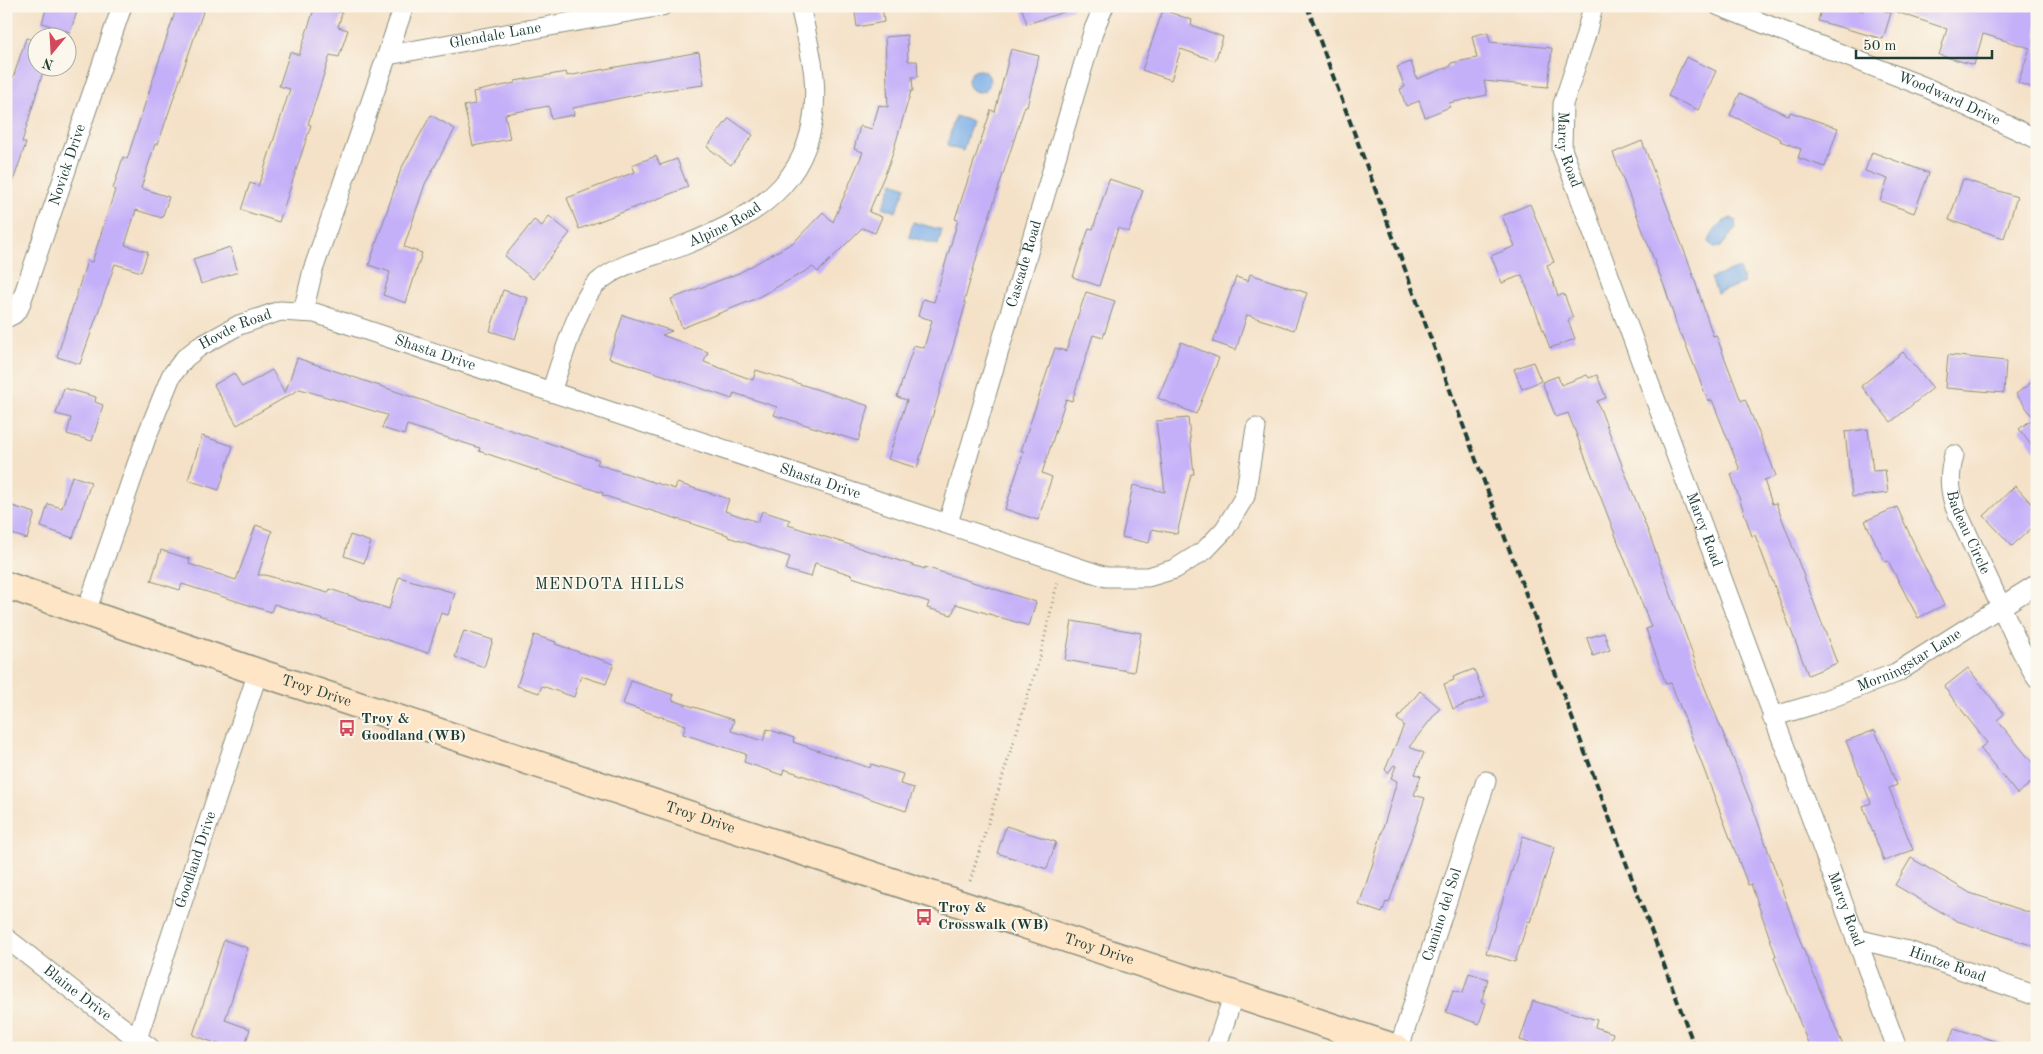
<svg xmlns="http://www.w3.org/2000/svg" width="2043" height="1054" viewBox="0 0 2043 1054" font-family="'Old Standard TT',serif">
  <style>
    .water { fill: #7caee8; stroke: #4e768e }
    .building { fill: #c4aff9 }
    .lines { fill: none; stroke-linecap: round; stroke-linejoin: round }
    .street-casing { stroke: #8a8f7e; stroke-width: 21 }
    .secondary-casing { stroke: #8a8f7e; stroke-width: 29 }
    .path { stroke: #8a8f7e; stroke-width: 3; stroke-dasharray: 1 4; stroke-linecap: butt }
    .street { stroke: #fff; stroke-width: 19 }
    .secondary { stroke: #fde5c5; stroke-width: 26 }
    .rail { stroke: #1f3d34; stroke-width: 4; stroke-dasharray: 8 4; stroke-linecap: butt }
    .labels { text-anchor: middle; dominant-baseline: central; stroke-width: 4; stroke-linejoin: round; paint-order: stroke }
    .street-label { font-size: 15px; fill: #1f3d34; stroke: #fbf7ec }
    .poi-label { font-size: 15px; font-weight: bold; fill: #1f3d34; stroke: #fbf7ec; text-anchor: start }
    .neighbourhood-label { font-size: 16px; letter-spacing: 1px; fill: #1f3d34; stroke: #fbf7ec }
  </style>
  <rect width="100%" height="100%" fill="#fbf7ec"/>
  <filter id="ink" filterUnits="userSpaceOnUse"><feTurbulence type="fractalNoise" baseFrequency=".02" numOctaves="2"/><feDisplacementMap in="SourceGraphic" scale="10" xChannelSelector="R" yChannelSelector="G"/><feConvolveMatrix kernelMatrix="1 2 1 2 8 2 1 2 1" color-interpolation-filters="sRGB"/></filter>
  <filter id="wash" filterUnits="userSpaceOnUse"><feTurbulence type="fractalNoise" baseFrequency=".0096" numOctaves="4" result="noise"/><feDisplacementMap in="SourceGraphic" scale="20" xChannelSelector="R" yChannelSelector="G"/><feGaussianBlur stdDeviation="1.12" result="paint"/><feColorMatrix in="noise" values="0 0 0 0 0 0 0 0 0 0 0 0 0 0 0 0 0 1.4 0 .05"/><feComposite in="paint" operator="in"/></filter>
  <g filter="url(#wash)">
    <rect width="100%" height="100%" fill="#f4e1c7"/>
    <!-- water -->
    <path class="water" d="M968 81a11 11 0 1 1 22 0a11 11 0 1 1-22 0Z
      M955,116l17,5 -9,30 -16,-5z
      M893,182l13,5 -10,25 -13,-5z
      M1731,218l4,2 1,8 -15,19 -6,1 -6,-6c2,-9 13,-22 22,-24z
      M913,222l29,8 -4,15 -29,-8z
      M1739,268l5,15 -27,10 -6,-15z"/>
    <g id="blocks">
      <!-- building -->
      <path class="building" d="M47,6h32l-9,26 -28,-9z
        M177,6h28l-47,138h-3l-14,44 28,9 -7,21 -26,-8 -11,35 23,7 -7,20 -26,-8 -35,100 -23,-7 30,-96 5,1 23,-72 -2,-1 10,-32 4,2z
        M315,6h7l20,7 -4,14 10,3 -9,27 -9,-2 -22,69 3,1 -32,97 -38,-12 9,-27 8,3 5,-13 27,-84 -11,-3 11,-34 9,3z
        M854,6h28l2,16 -27,5z
        M1021,6h52v3l-46,15z
        M1822,6h26l15,5 2,-5h7l19,7 -8,26 -65,-18z
        M1888,6h149v83l-19,-6 12,-35 -47,-14 -9,31 -35,-10 8,-26 -59,-20z
        M1163,10l29,10 -1,5 32,12 -8,24 -34,-12 -10,31 -29,-10z
        M1488,32l2,10 62,6 -4,39 -64,-6 3,14 -38,8 1,4 -25,10 -6,-16 -13,5 -6,-17 5,-2 -8,-20 14,-5 6,17 34,-13v-3l26,-5 -5,-22z
        M907,35l1,26h9l1,16h-6l1,14h-2l-21,71 -21,50 13,5 -7,16 -13,-5 -44,44 -5,-5 -60,33 -71,28 -11,-29 68,-26 55,-31 29,-30 10,10 30,-70 -9,-3 6,-23 12,3 7,-24 9,2 -3,-70z
        M26,38l12,3v27h6l-22,74 4,1 -17,50 -3,-1v-116l7,2z
        M1011,49l28,7 -12,51 -2,-1 -44,136 -17,60 2,1 -49,165 -29,-9 19,-59 -10,-3 17,-52 10,3 8,-28 -14,-4 5,-17 11,3 24,-82 -3,-1 36,-109 4,2z
        M699,52l5,33 -54,7 -77,16 1,7 -23,4 -2,-13 -44,8 5,25 -37,7 -9,-40 11,-2 -2,-12 42,-9v-2l51,-9 1,4z
        M1686,57l30,14 -18,39 -30,-14z
        M1740,93l49,23 1,-4 48,16 -13,39 -27,-9 3,-9 -21,-8 1,-2 -51,-24z
        M431,115l24,14 -30,55 -21,63 18,6 -16,50 -23,-8 7,-23 -21,-7 32,-96z
        M729,118l24,17 -22,30 -24,-18z
        M1642,141l48,125 23,70 3,-1 25,66 4,-2 25,61 6,16 -12,4 8,24 4,-1 61,160 -29,12 -53,-140 -3,1 -21,-62 9,-4 -28,-70 -4,1 -26,-66 -2,1 -14,-45 -53,-138z
        M1872,152l57,21 -15,40 -34,-12 8,-22 -23,-8z
        M656,156l4,9 17,-6 11,28 -109,42 -12,-31 68,-26 -3,-7z
        M1109,179l34,11 -14,42 -11,-4 -19,58 -26,-9 16,-49 4,1z
        M1963,179l54,18 -13,41 -55,-18z
        M1530,204l24,58 -7,3 11,31 6,-2 9,24 -5,2 7,19 -25,9 -28,-73 -20,8 -11,-27 24,-10 -13,-30z
        M549,216l21,17 -37,46 -28,-23 29,-36 8,6z
        M230,247l8,25 -37,12 -8,-25z
        M1250,274l57,19 -13,37 -47,-15 -11,35 -23,-8 23,-65 12,4z
        M503,290l25,8 -13,41 -25,-8z
        M1086,292l29,9 -12,37 -10,-3 -21,66 -6,-2 -24,74 10,4 -14,43 -33,-11 19,-58h-3l34,-103 11,3z
        M623,315l49,16 -10,4 46,17 -4,10 49,18 3,-10 113,36 -11,35 -84,-26 3,-8 -43,-14 -2,6 -75,-26 -48,-15z
        M1181,342l38,16 -23,56 -38,-16z
        M1903,352l30,36 -42,34 -30,-36z
        M1948,355l58,6 -2,32 -59,-5z
        M297,358l302,102 -2,4 78,25 2,-6 52,16 -4,12 33,11 4,-11 28,9 -2,5 137,44v-2l111,35 -7,24 -73,-22 -4,11 -25,-7 2,-6 -77,-25v-2l-37,-12 -4,14 -25,-7 4,-13 -62,-20v-2l-126,-40 1,-2 -124,-42 1,-3 -73,-23 -3,10 -22,-7 5,-13 -87,-26 -63,36 -23,-40 20,-12 8,14 30,-17 13,23z
        M1533,362l8,19 -19,8 -8,-20z
        M1587,375l2,3 8,-3 9,23 -9,3 54,138 52,144 50,125 49,138 42,102h-34l-36,-91 2,-1 -25,-72 -3,1 -77,-202 -5,1 -20,-55 5,-2 -83,-214 -12,4 -14,-35 16,-6 3,9z
        M2037,378v75l-18,-24 15,-11 -18,-24z
        M64,388l32,9 -1,5 8,3 -11,36 -25,-7 4,-16 -15,-4z
        M1188,418l6,56h-3l-14,60 -25,-5 -3,14 -27,-6 11,-52 32,7 -9,-71z
        M1868,429l5,42 12,-1 3,23 -36,4 -7,-65z
        M202,436l31,10 -14,44 -31,-10z
        M72,476l19,6 -18,56 -32,-11 7,-23 14,4z
        M2015,486l22,23v14l-25,23 -28,-30z
        M6,504l29,9 -8,26 -21,-7z
        M1897,507l19,41h-1l29,57 -26,13 -30,-57 -3,1 -20,-41z
        M256,525l16,6 -14,44h7l63,18 2,-4 59,20 10,-32 56,16 -7,22 -7,-2 -13,40 -154,-49 -3,8 -89,-28 -2,6 -29,-9 10,-31 29,9 -1,5 47,16z
        M350,535l21,7 -7,21 -20,-7z
        M1072,621l69,12 -7,39 -69,-12z
        M464,631l29,9 -9,27 -29,-10z
        M1604,633l6,17 -17,6 -6,-18z
        M534,635l22,7 -1,2 59,20 -8,20 -25,-8 -7,21 -32,-11 -3,7 -22,-7z
        M1968,668l36,46 -7,6 40,48v10l-20,16 -37,-46 7,-5 -43,-56z
        M1474,669l11,28 -32,12 -9,-25 10,-4 -1,-3z
        M631,681l43,14 -2,5 62,20 -3,11 32,10 4,-12 27,9 -1,4 77,26 1,-4 32,10 -3,10 14,4 -8,23 -122,-42 -2,6 -38,-13 2,-8 -63,-20 3,-9 -63,-21z
        M1420,691l20,17 -31,39 15,6 -9,21 6,2 -7,19 11,3 -36,105 -3,-1 -4,11 -23,-8 13,-39 25,-85 -6,-3 5,-12 -2,-1 -6,8 -3,-3 19,-45 -7,-6z
        M1875,730l22,55 -8,3 24,62 -29,11 -21,-55 8,-3 -25,-62z
        M1006,826l50,16 -9,27 -50,-16z
        M1523,836l32,11 -25,75 -2,-1 -13,41 -29,-9z
        M1911,858l59,35 67,22v32l-80,-26 -62,-36z
        M224,940l24,8 -23,72 25,9 -6,19h-15l-36,-13z
        M1469,973l19,6 -7,23 5,1 -7,21 -33,-12 7,-22 10,3z
        M1533,1001l64,19 -2,7 18,6 -4,15h-63l-26,-8z
        M1954,1028l53,17 -1,3h-59z"/>
    </g>
  </g>
  <g filter="url(#ink)">
    <use href="#blocks" fill-opacity="0" stroke="#8a8f7e" stroke-width="1"/>
    <g class="lines">
      <!-- street casing -->
      <g class="street-casing">
        <g id="street">
          <path id="s1" d="M1593,6l-8,32 -22,66 -1,45 335,899"/>
          <path id="s2" d="M1719,6l206,81 112,52"/>
          <path id="s3" d="M388,55l274,-49"/>
          <path d="M303,312l10,-42 91,-264"/>
          <path id="s4" d="M6,318l8,-4 5,-6 103,-302"/>
          <path id="s5" d="M551,392c9,-26 28,-91 45,-108 24,-22 57,-27 86,-38 82,-32 140,-71 132,-169 -2,-23 -9,-48 -14,-71"/>
          <path id="s6" d="M1954,455c-5,19 -5,33 1,52l67,145 15,27"/>
          <path id="s7" d="M948,523l146,-494 10,-23"/>
          <path id="s8" d="M86,612l60,-174 25,-62 14,-18 14,-11 40,-22 41,-14 35,2 791,264h42l27,-8 30,-19 20,-21 20,-33 11,-68"/>
          <path id="s9" d="M1772,717l40,-12 84,-32 141,-89"/>
          <path id="s10" d="M6,938l74,58 70,52"/>
          <path id="s11" d="M1856,939l52,12 129,45"/>
          <path id="s12" d="M134,1048l124,-376"/>
          <path d="M1216,1048l18,-54"/>
          <path id="s13" d="M1399,1048l87,-267"/>
        </g>
      </g>
      <!-- secondary casing -->
      <g class="secondary-casing">
        <g id="secondary">
          <path id="s14" d="M6,585l252,87 1139,376"/>
        </g>
      </g>
      <!-- path -->
      <path class="path" d="M970,881l70,-224 18,-77"/>
      <!-- street -->
      <use href="#street" class="street"/>
      <!-- secondary -->
      <use href="#secondary" class="secondary"/>
      <!-- rail -->
      <path class="rail" d="M1307,6l388,1042"/>
    </g>
  </g>
  <!-- icons -->
  <defs>
    <g id="bus-bare" transform="scale(1.35)"><path d="M-5-6H5V4H4V6H2V4H-2V6H-4V4H-5ZM-3.5-4V0h7V-4ZM-3.5 1.2v1.5H-2V1.2ZM2 1.2v1.5H3.5V1.2Z" fill="#d1495b" stroke="#fbf7ec" stroke-width="2.5" paint-order="stroke"/></g>
  </defs>
  <g fill-rule="evenodd">
    <use href="#bus-bare" x="347" y="728"/>
    <use href="#bus-bare" x="924" y="917"/>
  </g>
  <g class="labels">
    <!-- street labels -->
    <g class="street-label">
      <text stroke="none"><textPath href="#s3" startOffset="109">Glendale Lane</textPath></text>
      <text stroke="none"><textPath href="#s2" startOffset="248">Woodward Drive</textPath></text>
      <text stroke="none"><textPath href="#s1" startOffset="149">Marcy Road</textPath></text>
      <text stroke="none"><textPath href="#s4" startOffset="168">Novick Drive</textPath></text>
      <text stroke="none"><textPath href="#s5" startOffset="260">Alpine Road</textPath></text>
      <text stroke="none"><textPath href="#s7" startOffset="270">Cascade Road</textPath></text>
      <text stroke="none"><textPath href="#s8" startOffset="332">Hovde Road</textPath></text>
      <text stroke="none"><textPath href="#s8" startOffset="542">Shasta Drive</textPath></text>
      <text stroke="none"><textPath href="#s8" startOffset="948">Shasta Drive</textPath></text>
      <text stroke="none"><textPath href="#s1" startOffset="554">Marcy Road</textPath></text>
      <text stroke="none"><textPath href="#s6" startOffset="81">Badeau Circle</textPath></text>
      <text stroke="none"><textPath href="#s9" startOffset="149">Morningstar Lane</textPath></text>
      <text stroke="none"><textPath href="#s14" startOffset="328">Troy Drive</textPath></text>
      <text stroke="none"><textPath href="#s14" startOffset="732">Troy Drive</textPath></text>
      <text stroke="none"><textPath href="#s12" startOffset="198">Goodland Drive</textPath></text>
      <text stroke="none"><textPath href="#s1" startOffset="959">Marcy Road</textPath></text>
      <text stroke="none"><textPath href="#s13" startOffset="140">Camino del Sol</textPath></text>
      <text stroke="none"><textPath href="#s14" startOffset="1152">Troy Drive</textPath></text>
      <text stroke="none"><textPath href="#s11" startOffset="95">Hintze Road</textPath></text>
      <text stroke="none"><textPath href="#s10" startOffset="90">Blaine Drive</textPath></text>
    </g>
    <!-- poi labels -->
    <g class="poi-label">
      <text x="361" y="719">Troy &amp;<tspan x="361" dy="17">Goodland (WB)</tspan></text>
      <text x="938" y="908">Troy &amp;<tspan x="938" dy="17">Crosswalk (WB)</tspan></text>
    </g>
    <!-- neighbourhood labels -->
    <g class="neighbourhood-label">
      <text x="610" y="585">MENDOTA HILLS</text>
    </g>
  </g>
  <!-- margin -->
  <rect width="2043" height="1054" fill="none" stroke="#fbf7ec" stroke-width="25"/>
  <!-- north arrow -->
  <g transform="translate(52 52) rotate(198)"><circle r="24" fill="#fbf7ec" stroke="#a3ada2"/>
  <path d="M0-4L9 19L0 12L-9 19Z" fill="#d1495b"/>
  <text y="-8" font-size="14" font-weight="bold" text-anchor="middle" fill="#1f3d34">N</text>
  </g>
  <!-- scale -->
  <path d="M1856 50v8h136v-8" fill="none" stroke="#1f3d34" stroke-width="2.5"/>
  <text x="1863" y="50" font-size="15" fill="#1f3d34" stroke="#fbf7ec" stroke-width="4" paint-order="stroke">50 m</text>
</svg>
